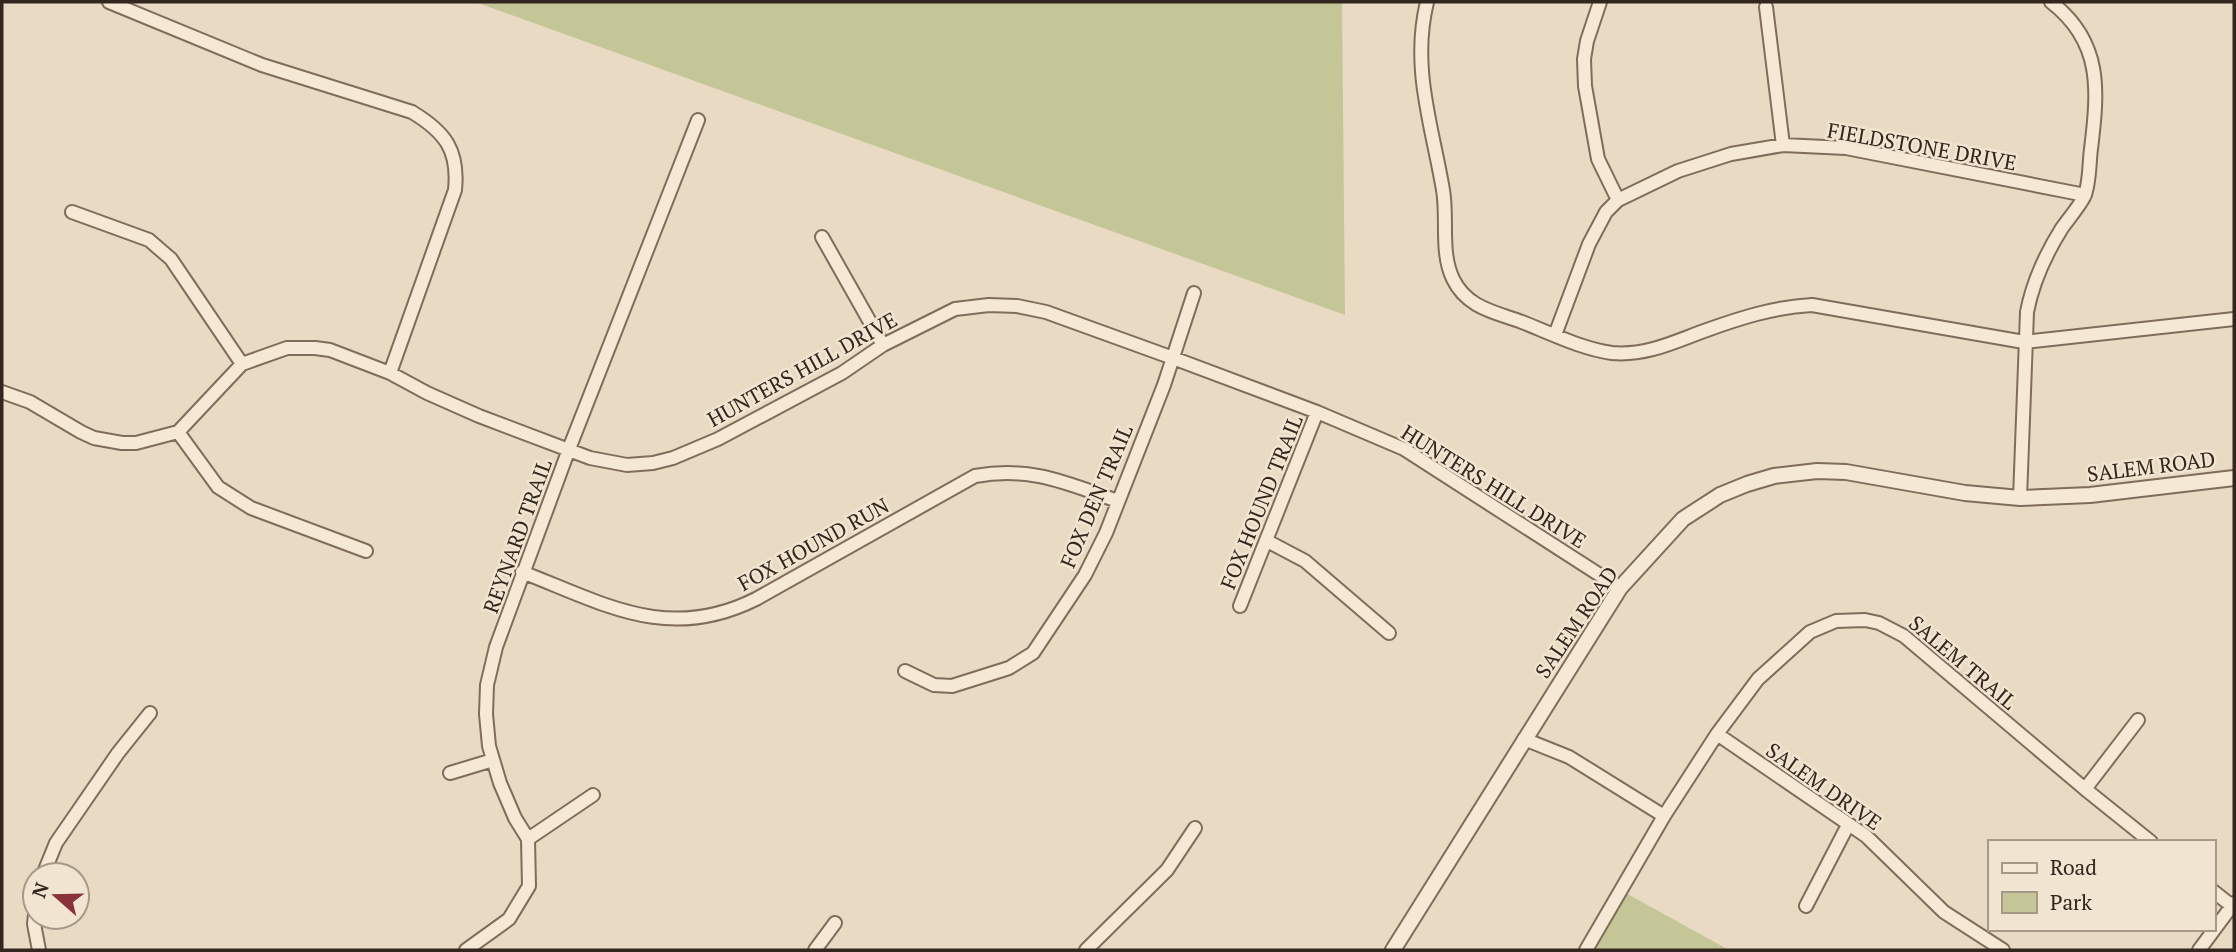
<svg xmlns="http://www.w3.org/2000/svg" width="2236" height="952" viewBox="0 0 2236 952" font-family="'PT Serif',serif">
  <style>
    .green { fill: #c5c698 }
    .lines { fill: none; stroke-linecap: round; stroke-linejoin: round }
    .minor-casing { stroke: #816c5c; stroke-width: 16 }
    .tertiary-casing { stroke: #816c5c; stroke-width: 18 }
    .minor { stroke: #f5e8d5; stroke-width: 12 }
    .tertiary { stroke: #f5e8d5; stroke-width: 14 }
    .labels { text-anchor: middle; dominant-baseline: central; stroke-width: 5; stroke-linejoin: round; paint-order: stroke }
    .street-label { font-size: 21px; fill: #33261e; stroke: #f1e5d1 }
  </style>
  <rect width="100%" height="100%" fill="#e9dac3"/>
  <!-- green -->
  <path class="green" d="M475,2h867l3,313z
    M1622,891l107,59h-141z"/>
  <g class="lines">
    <!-- minor casing -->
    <g class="minor-casing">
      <path id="minor" d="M109,2l153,63 150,47c33,20 47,38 43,78l-65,183
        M1427,2c-16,66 5,123 16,188 5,28 -3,62 10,89 14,29 42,33 69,43 28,11 60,27 90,31 34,3 62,-11 92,-22 36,-13 70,-24 108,-26l212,37 210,-23
        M1600,2l-13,39 -3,18 1,27 13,73 20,41
        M1766,7l17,138
        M72,212l77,28 22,19 71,105
        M822,237l61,108
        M1555,335l34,-91 17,-32 12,-12 60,-29 53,-17 52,-9 63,3 239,47
        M2,392l28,10 51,30 13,6 28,5h14l42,-11 64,-68 45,-16h28l15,2 60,23 37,20 52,23 111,42 37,7 26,-2 20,-5 45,-19 124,-66 41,-28 72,-36 34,-4 28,1 29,6 127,46 144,54 87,37 216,139
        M178,432l40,55 33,21 115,43
        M2020,498l7,-186c6,-31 18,-57 35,-84 7,-10 16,-20 22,-31 6,-13 5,-34 7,-48 7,-58 12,-107 -40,-147
        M1267,541l38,20 84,72
        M522,572c83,32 146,71 234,27l219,-123c57,-10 91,7 143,25
        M1240,606l77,-194
        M905,671l29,14 18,1 57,-18 24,-15 52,-78 21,-42 58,-148 30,-92
        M1717,734l149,102 78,76 59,38
        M1524,739l45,18 95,59
        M450,773l43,-13
        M2085,789l53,-69
        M528,839l65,-44
        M43,875l13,-32 62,-90 32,-40
        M2213,891l19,15
        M1806,906l42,-81
        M35,915l-1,9 5,26
        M466,950l43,-31 20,-33 -1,-47 -13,-21 -15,-35 -11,-37 -3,-32 1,-29 9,-38 73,-198 129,-329
        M815,950l20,-27
        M1086,950l81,-80 28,-42
        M1586,950l78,-134 53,-82 41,-55 52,-47 26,-11 29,-1 14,3 25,13 181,153 66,53
        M2199,950l35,-47"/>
    </g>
    <!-- tertiary casing -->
    <g class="tertiary-casing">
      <path id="tertiary" d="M1393,950l227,-362 63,-69 37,-24 27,-11 27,-8 43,-5 29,1 119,21 55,5 70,-3 144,-17"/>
    </g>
    <!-- minor -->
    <use href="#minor" class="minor"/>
    <!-- tertiary -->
    <use href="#tertiary" class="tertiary"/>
  </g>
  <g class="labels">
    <!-- street labels -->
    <g class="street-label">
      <text transform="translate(1922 146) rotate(10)">FIELDSTONE DRIVE</text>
      <text transform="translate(802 369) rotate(-29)">HUNTERS HILL DRIVE</text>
      <text transform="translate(2151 466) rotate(-7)">SALEM ROAD</text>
      <text transform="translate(1494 486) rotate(32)">HUNTERS HILL DRIVE</text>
      <text transform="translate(1096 496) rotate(-67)">FOX DEN TRAIL</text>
      <text transform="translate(1261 502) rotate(-68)">FOX HOUND TRAIL</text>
      <text transform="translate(517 536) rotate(-70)">REYNARD TRAIL</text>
      <text transform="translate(813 544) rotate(-29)">FOX HOUND RUN</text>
      <text transform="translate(1576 622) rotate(-56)">SALEM ROAD</text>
      <text transform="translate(1963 662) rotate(40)">SALEM TRAIL</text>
      <text transform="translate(1824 786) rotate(35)">SALEM DRIVE</text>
    </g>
  </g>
  <!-- border -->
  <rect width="2236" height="952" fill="none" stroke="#33261e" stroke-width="7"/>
  <!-- legend -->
  <rect x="1988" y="840" width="228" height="91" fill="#f1e5d1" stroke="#a59989" stroke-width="2"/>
  <rect x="2002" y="863" width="35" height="10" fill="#f5e8d5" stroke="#a59989" stroke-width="2"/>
  <text x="2050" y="875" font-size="21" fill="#33261e">Road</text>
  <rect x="2002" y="892" width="35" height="21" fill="#c5c698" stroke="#a59989" stroke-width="2"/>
  <text x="2050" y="910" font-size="21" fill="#33261e">Park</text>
  <!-- north arrow -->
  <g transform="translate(56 896) rotate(290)"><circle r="33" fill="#f1e5d1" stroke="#a59989" stroke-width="2"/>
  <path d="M0-5L12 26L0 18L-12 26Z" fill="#8a323b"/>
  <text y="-10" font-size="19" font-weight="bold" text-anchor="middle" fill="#33261e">N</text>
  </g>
</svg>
